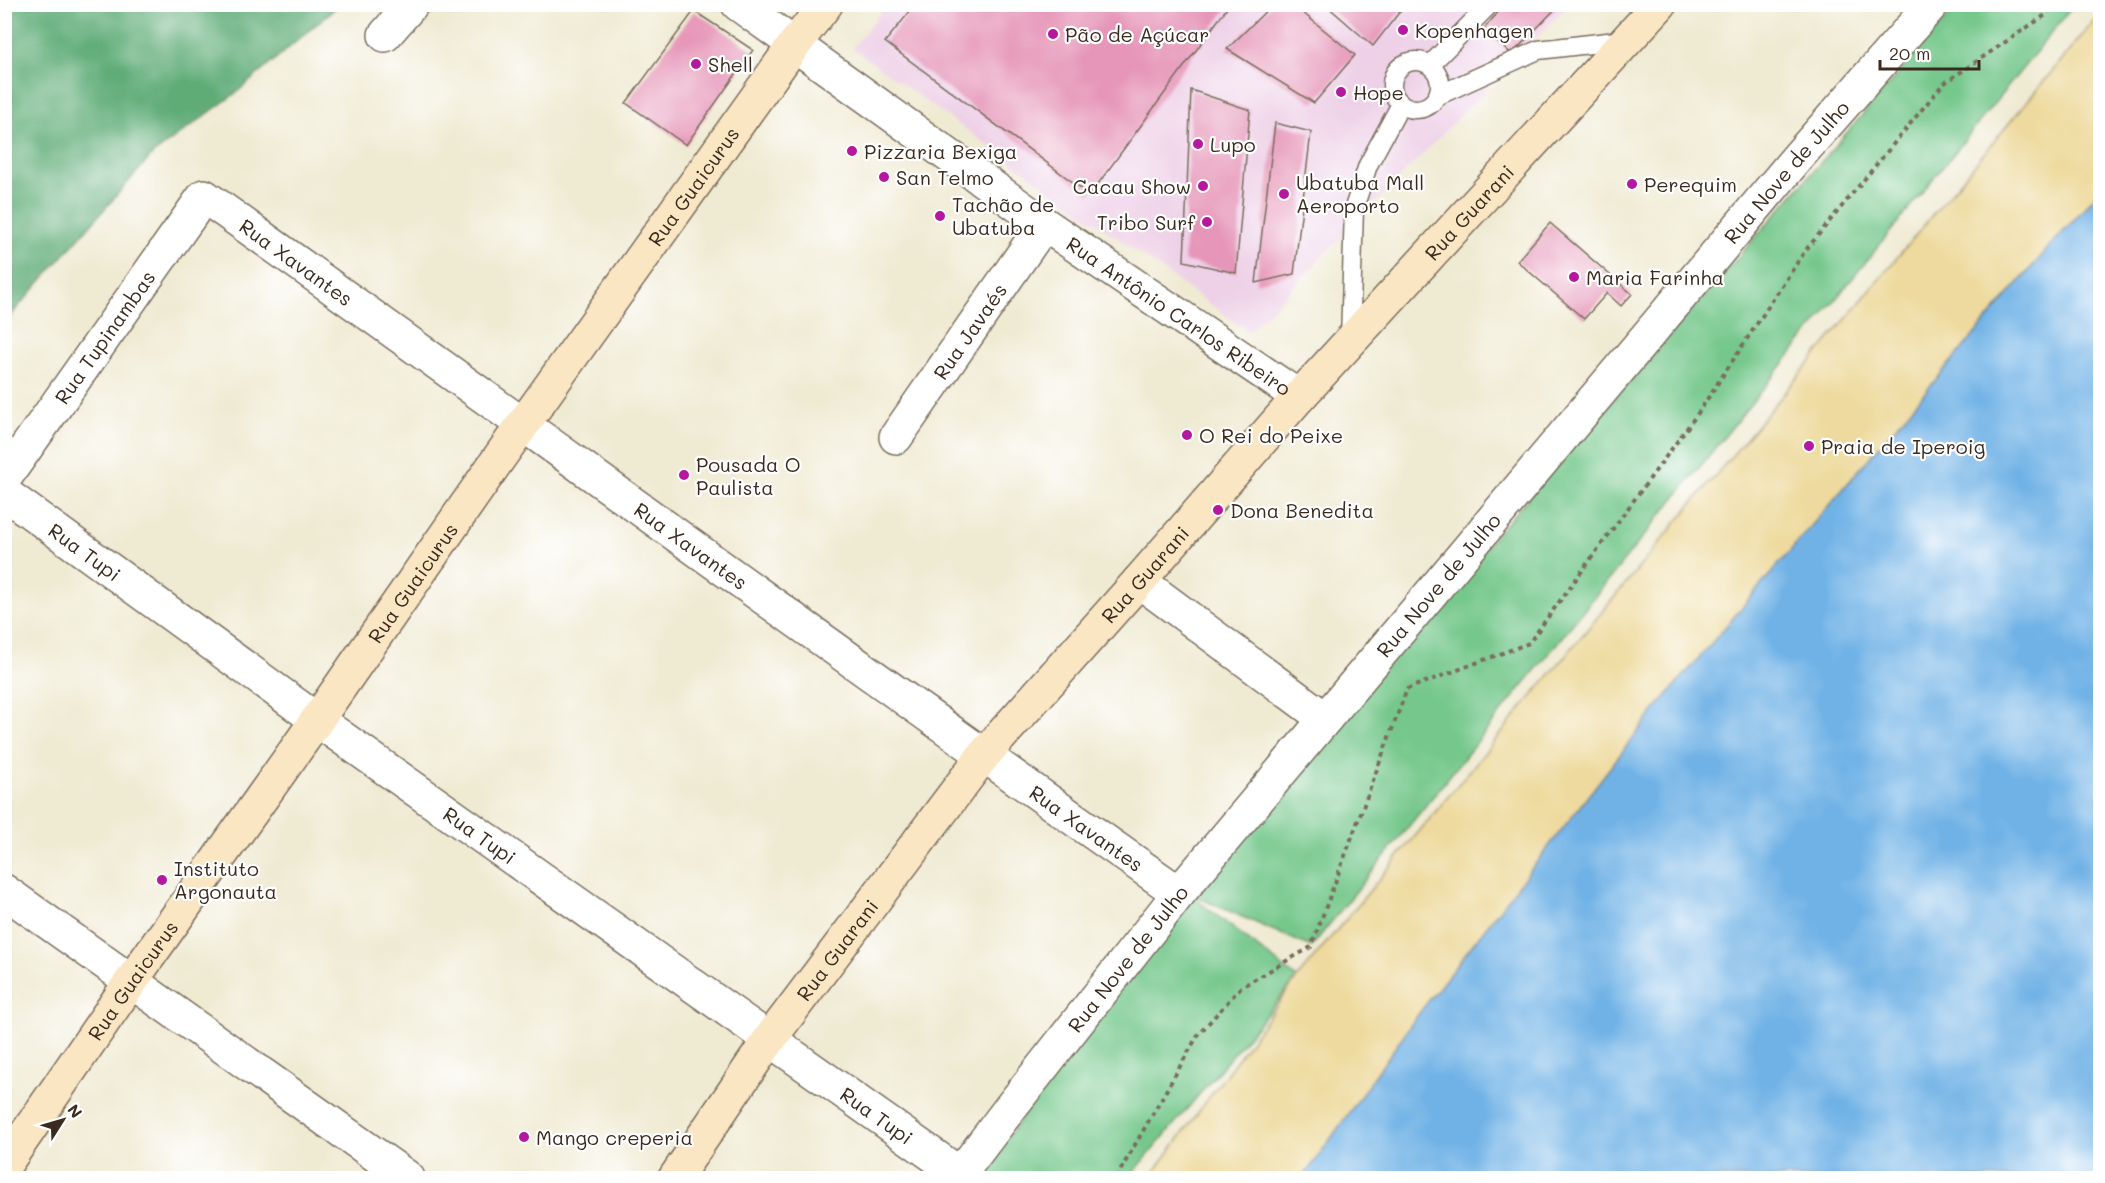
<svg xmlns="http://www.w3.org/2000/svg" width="2105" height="1183" viewBox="0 0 2105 1183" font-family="Mali,sans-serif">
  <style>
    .built { fill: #eed0e7 }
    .green { fill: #74c78b; stroke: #587854; stroke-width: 1.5 }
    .forest { fill: #5fac77; stroke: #4d6b4a; stroke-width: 1.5 }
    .sand { fill: #eeda9e; stroke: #94825e; stroke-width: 1.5 }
    .water { fill: #71b2e6; stroke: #566e82; stroke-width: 1.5 }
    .building { fill: #e696b8 }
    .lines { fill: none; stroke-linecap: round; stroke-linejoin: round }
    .lane-casing { stroke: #7a6d5d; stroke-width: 21 }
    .street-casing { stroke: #7a6d5d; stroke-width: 36 }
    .secondary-casing { stroke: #7a6d5d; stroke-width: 36 }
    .path { stroke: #7a6d5d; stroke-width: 4; stroke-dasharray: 4.5 4.5; stroke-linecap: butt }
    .lane { stroke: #fff; stroke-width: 18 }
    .street { stroke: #fff; stroke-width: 33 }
    .secondary { stroke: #fbe6c4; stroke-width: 33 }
    .poi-dot { fill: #b5179e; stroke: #fff; stroke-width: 2 }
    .labels { text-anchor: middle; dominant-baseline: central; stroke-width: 4.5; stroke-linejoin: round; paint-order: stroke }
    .poi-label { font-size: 20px; fill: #3b2a1e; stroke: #fff; text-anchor: start }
    .street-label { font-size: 20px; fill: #3b2a1e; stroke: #fff }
  </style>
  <rect width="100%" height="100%" fill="#fff"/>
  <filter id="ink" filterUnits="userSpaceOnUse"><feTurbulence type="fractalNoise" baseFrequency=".0167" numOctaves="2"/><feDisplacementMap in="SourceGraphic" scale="12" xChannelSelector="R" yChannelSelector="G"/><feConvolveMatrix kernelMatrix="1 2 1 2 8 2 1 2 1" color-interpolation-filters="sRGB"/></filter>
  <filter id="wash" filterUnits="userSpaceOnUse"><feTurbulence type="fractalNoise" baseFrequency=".008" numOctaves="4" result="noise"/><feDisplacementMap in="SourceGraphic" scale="24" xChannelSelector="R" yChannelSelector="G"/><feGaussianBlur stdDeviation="1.35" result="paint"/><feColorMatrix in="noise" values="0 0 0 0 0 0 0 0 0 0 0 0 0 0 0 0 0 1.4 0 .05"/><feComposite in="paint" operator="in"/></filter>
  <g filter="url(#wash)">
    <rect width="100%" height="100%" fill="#efead2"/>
    <!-- built -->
    <path class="built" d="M887,5h681l-319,327 -397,-284z"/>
    <!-- green -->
    <path class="green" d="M1958,5h116l-763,942 -123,-54 109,85 -168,200h-151l207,-287z"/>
    <!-- forest -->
    <path class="forest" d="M5,4h334v1l-103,88 -83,61 -148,168z"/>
    <!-- sand -->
    <path class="sand" d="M2100,14v177l-56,62 -386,453 -238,306 -117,166h-153l147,-200z"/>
    <!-- water -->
    <path class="water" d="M2100,191v987h-797l117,-166 238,-306 386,-453z"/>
    <g id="blocks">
      <!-- building -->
      <path class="building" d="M916,4h314l-140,191 -205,-153z
        M1273,4h19l63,51 -41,48 -87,-54z
        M1505,4h55l-48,50 -29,-24z
        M1326,5h79l-32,41z
        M694,11l59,39 -67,95 -60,-42z
        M1191,90l59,20 -14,163 -52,-12z
        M1275,123l36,9 -17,142 -38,9z
        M1550,223l82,71 -11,12 -14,-13 -23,26 -67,-58z"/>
    </g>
  </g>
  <g filter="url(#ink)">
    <use href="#blocks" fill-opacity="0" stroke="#7a6d5d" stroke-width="1.5"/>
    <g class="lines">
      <!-- lane casing -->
      <g class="lane-casing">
        <path id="lane" d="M1392 85a24 24 0 1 1 48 0a24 24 0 1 1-48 0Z
          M1430,65l60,-61
          M1439,95l99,-45 87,-10
          M1350,341l4,-133 14,-43 33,-61"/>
      </g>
      <!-- street casing -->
      <g class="street-casing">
        <g id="street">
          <path id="s1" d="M738,4l306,220 255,173"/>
          <path d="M385,35l27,-31"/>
          <path id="s2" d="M896,437l148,-213"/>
          <path id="s3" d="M4,479l200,-283c326,232 648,468 975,697"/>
          <path id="s4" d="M4,493l313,227 643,454"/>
          <path d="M1139,581l186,138"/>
          <path d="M4,891l404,287"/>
          <path id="s5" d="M957,1178l53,-70 169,-215 617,-734 136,-155"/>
        </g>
      </g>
      <!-- secondary casing -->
      <g class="secondary-casing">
        <g id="secondary">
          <path id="s6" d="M4,1166l128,-186 185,-260 182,-262 295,-413 32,-41"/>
          <path id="s7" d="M675,1178l94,-138 214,-284 156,-175 160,-184 361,-393"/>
        </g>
      </g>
      <!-- path -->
      <path class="path" d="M1116,1178l82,-143 43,-48 70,-40 96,-258 122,-46 169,-230 107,-162 138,-167 104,-70 4,-10"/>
      <!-- lane -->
      <use href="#lane" class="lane"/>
      <!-- street -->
      <use href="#street" class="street"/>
      <!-- secondary -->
      <use href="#secondary" class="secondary"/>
    </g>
  </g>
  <!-- markers -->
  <g class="poi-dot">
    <circle cx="1403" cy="30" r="6"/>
    <circle cx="1053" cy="34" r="6"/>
    <circle cx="696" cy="64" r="6"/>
    <circle cx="1341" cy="92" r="6"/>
    <circle cx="1198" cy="144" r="6"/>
    <circle cx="852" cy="151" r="6"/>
    <circle cx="884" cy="177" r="6"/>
    <circle cx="1632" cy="184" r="6"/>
    <circle cx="1203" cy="186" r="6"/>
    <circle cx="1284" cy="194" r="6"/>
    <circle cx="940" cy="216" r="6"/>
    <circle cx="1207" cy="222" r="6"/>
    <circle cx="1574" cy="277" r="6"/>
    <circle cx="1187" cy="435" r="6"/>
    <circle cx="1809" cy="446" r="6"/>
    <circle cx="684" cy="475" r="6"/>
    <circle cx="1218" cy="510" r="6"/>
    <circle cx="162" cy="880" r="6"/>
    <circle cx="524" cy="1137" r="6"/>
  </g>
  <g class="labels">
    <!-- poi labels -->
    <g class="poi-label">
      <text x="1415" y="30">Kopenhagen</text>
      <text x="1065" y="34">Pão de Açúcar</text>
      <text x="708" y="64">Shell</text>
      <text x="1353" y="92">Hope</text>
      <text x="1210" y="144">Lupo</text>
      <text x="864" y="151">Pizzaria Bexiga</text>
      <text x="896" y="177">San Telmo</text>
      <text x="1296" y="182">Ubatuba Mall<tspan x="1296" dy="23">Aeroporto</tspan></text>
      <text x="1644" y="184">Perequim</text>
      <text x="1191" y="186" text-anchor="end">Cacau Show</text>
      <text x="952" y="204">Tachão de<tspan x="952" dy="23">Ubatuba</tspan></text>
      <text x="1195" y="222" text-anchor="end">Tribo Surf</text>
      <text x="1586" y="277">Maria Farinha</text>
      <text x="1199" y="435">O Rei do Peixe</text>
      <text x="1821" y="446">Praia de Iperoig</text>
      <text x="696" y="464">Pousada O<tspan x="696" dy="23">Paulista</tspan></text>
      <text x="1230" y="510">Dona Benedita</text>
      <text x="174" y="868">Instituto<tspan x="174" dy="23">Argonauta</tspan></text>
      <text x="536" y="1137">Mango creperia</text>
    </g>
    <!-- street labels -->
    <g class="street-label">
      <text stroke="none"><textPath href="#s5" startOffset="1304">Rua Nove de Julho</textPath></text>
      <text stroke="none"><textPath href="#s6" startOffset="1198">Rua Guaicurus</textPath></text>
      <text stroke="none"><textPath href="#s7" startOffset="1252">Rua Guarani</textPath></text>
      <text stroke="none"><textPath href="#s3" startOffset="460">Rua Xavantes</textPath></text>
      <text stroke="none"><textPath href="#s1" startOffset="540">Rua Antônio Carlos Ribeiro</textPath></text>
      <text stroke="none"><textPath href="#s2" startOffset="129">Rua Javaés</textPath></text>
      <text stroke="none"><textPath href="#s3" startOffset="174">Rua Tupinambas</textPath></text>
      <text stroke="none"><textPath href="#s3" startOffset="946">Rua Xavantes</textPath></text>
      <text stroke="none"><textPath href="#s4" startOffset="100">Rua Tupi</textPath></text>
      <text stroke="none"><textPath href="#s7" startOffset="766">Rua Guarani</textPath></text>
      <text stroke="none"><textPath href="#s6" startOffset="712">Rua Guaicurus</textPath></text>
      <text stroke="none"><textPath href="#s5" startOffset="764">Rua Nove de Julho</textPath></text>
      <text stroke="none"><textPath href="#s3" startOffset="1432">Rua Xavantes</textPath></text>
      <text stroke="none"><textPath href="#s4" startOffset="586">Rua Tupi</textPath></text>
      <text stroke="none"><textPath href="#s7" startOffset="280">Rua Guarani</textPath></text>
      <text stroke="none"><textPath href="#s5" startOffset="278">Rua Nove de Julho</textPath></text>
      <text stroke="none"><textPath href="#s6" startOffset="226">Rua Guaicurus</textPath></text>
      <text stroke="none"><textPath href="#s4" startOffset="1072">Rua Tupi</textPath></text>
    </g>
  </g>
  <!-- margin -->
  <rect width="2105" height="1183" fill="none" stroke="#fff" stroke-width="24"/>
  <!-- north arrow -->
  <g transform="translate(63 1120) rotate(53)" stroke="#ffffff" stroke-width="4.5" paint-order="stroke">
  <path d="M0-4.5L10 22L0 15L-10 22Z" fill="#3b2a1e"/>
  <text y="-9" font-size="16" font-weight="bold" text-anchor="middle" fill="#3b2a1e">N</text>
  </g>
  <!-- scale -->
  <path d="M1880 60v9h99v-9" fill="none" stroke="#3b2a1e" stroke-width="3"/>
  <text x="1889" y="60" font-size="18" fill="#3b2a1e" stroke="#ffffff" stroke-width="4.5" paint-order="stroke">20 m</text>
</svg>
